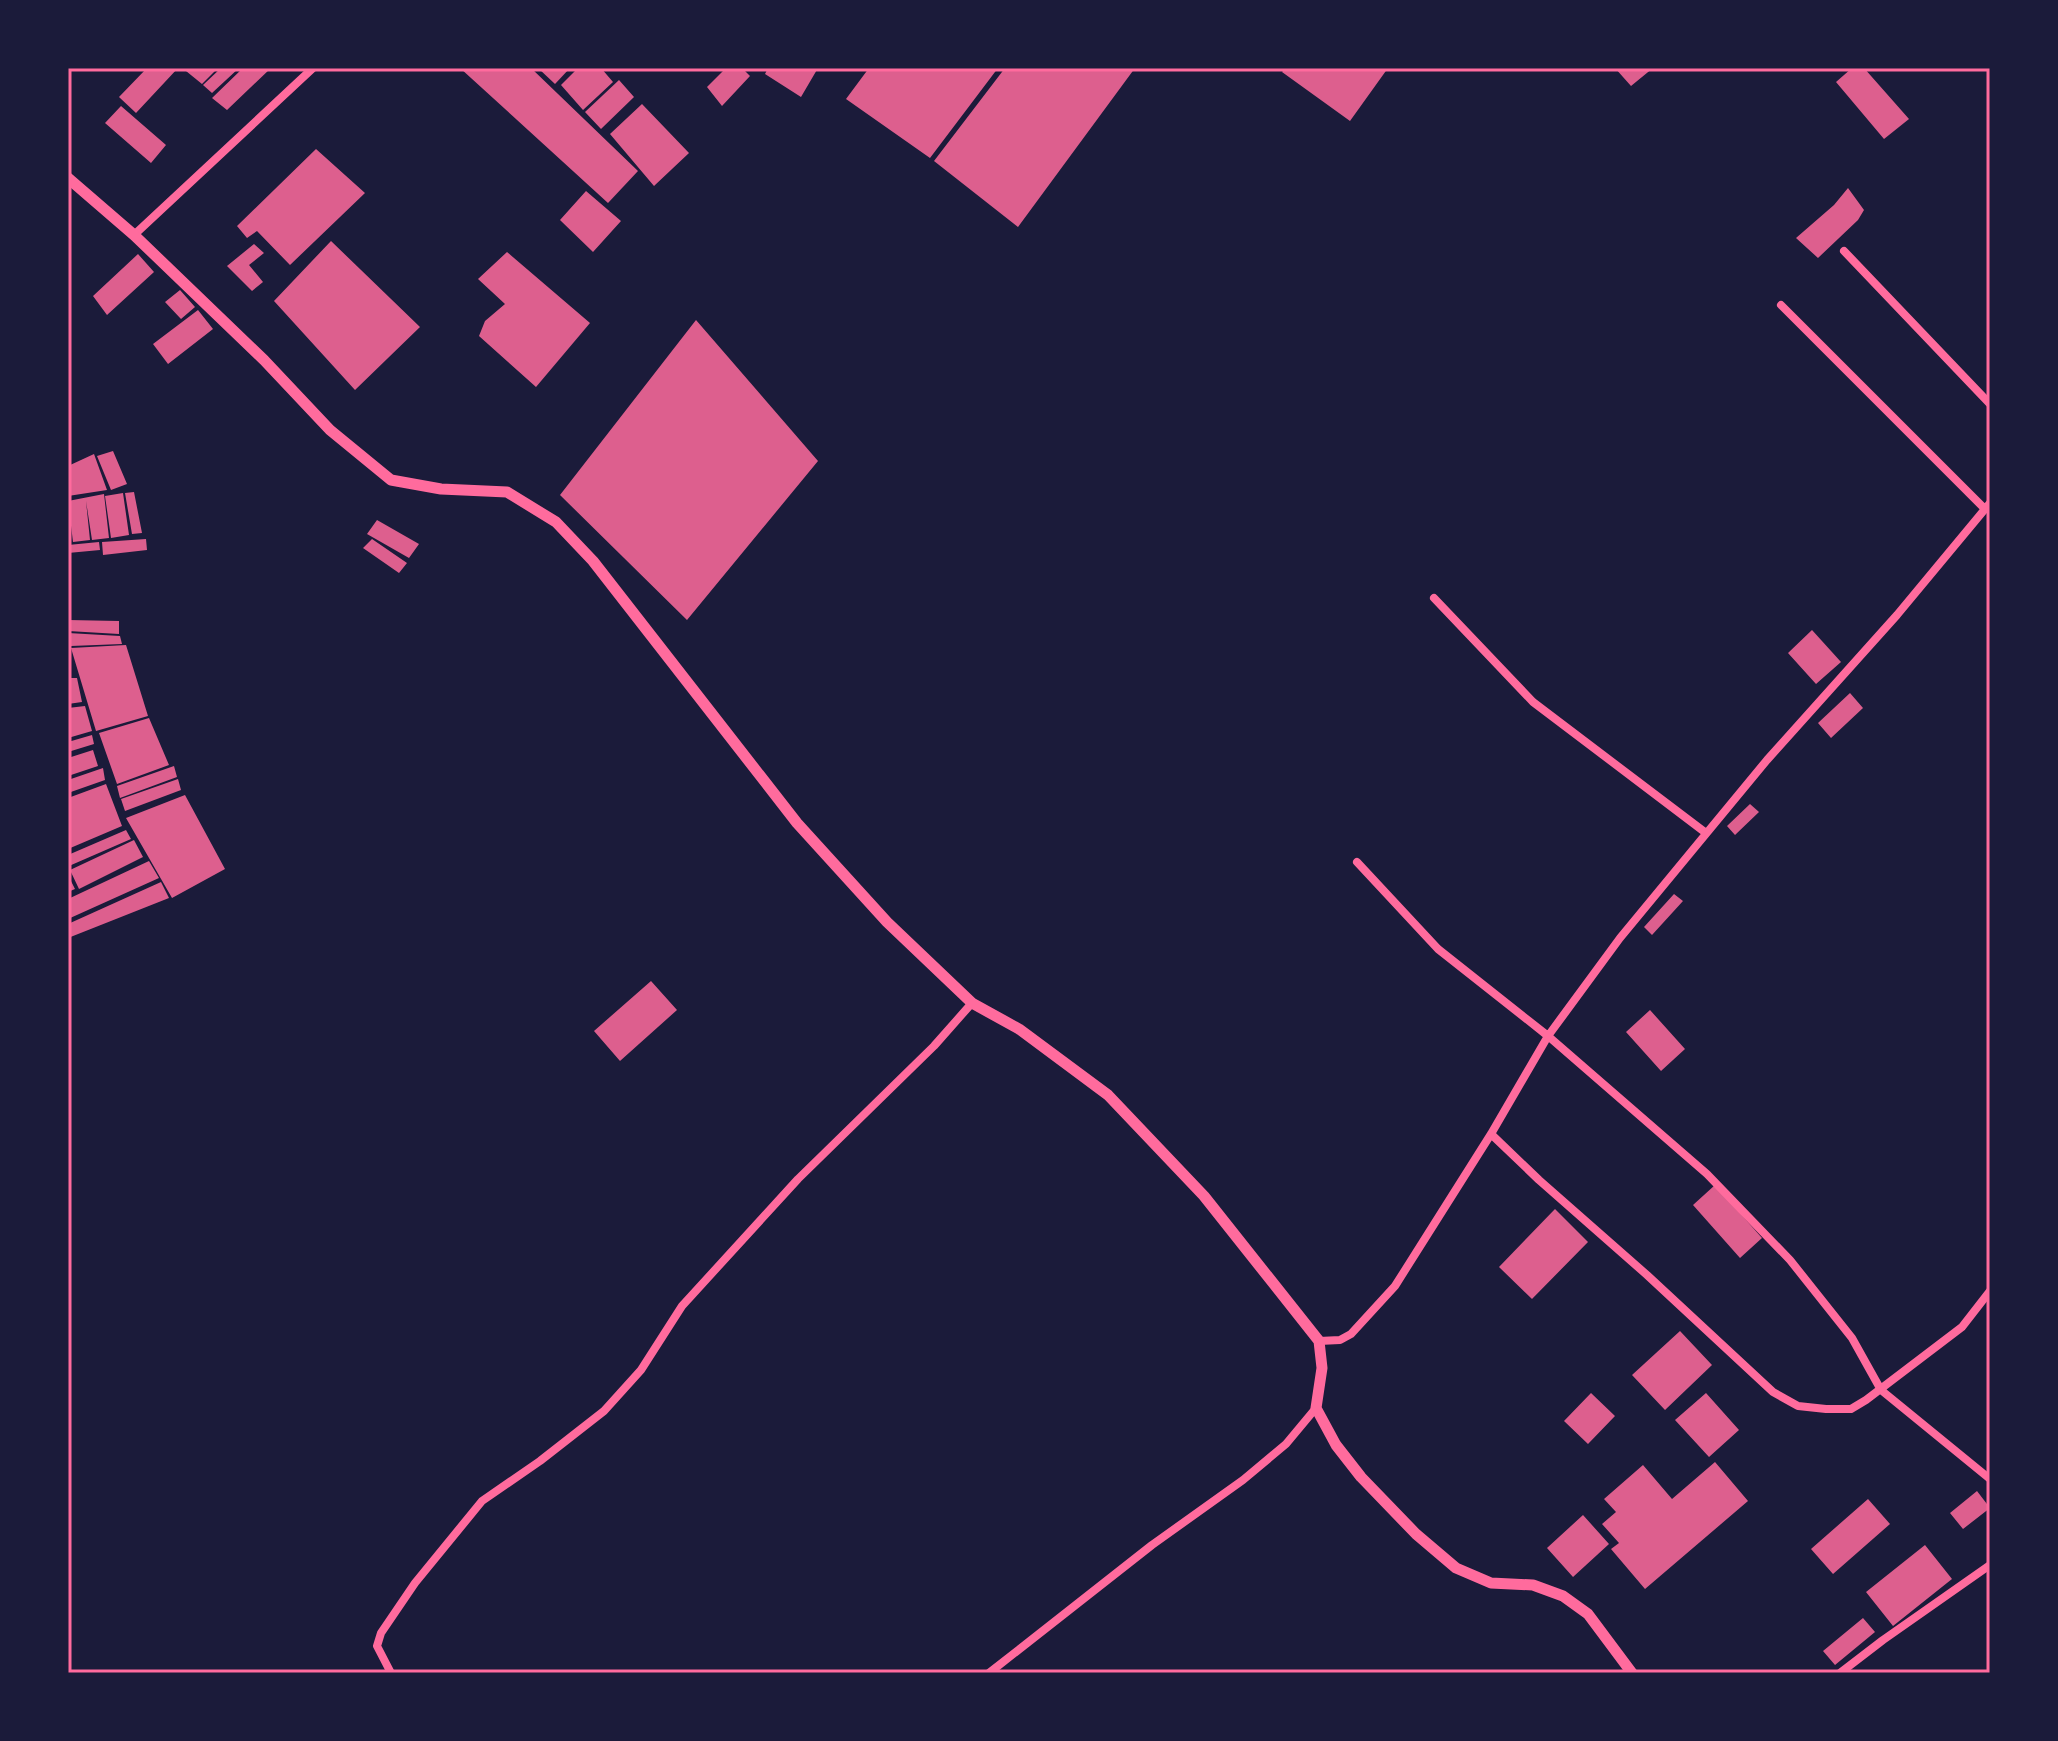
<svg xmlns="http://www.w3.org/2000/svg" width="2058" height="1741" viewBox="0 0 2058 1741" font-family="'DejaVu Sans',sans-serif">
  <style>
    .building { fill: #dd5f8e }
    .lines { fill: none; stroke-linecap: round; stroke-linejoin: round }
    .minor { stroke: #ff6b9d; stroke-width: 8 }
    .tertiary { stroke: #ff6b9d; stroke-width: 11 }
    .neatline { fill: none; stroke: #ff6b9d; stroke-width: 3 }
  </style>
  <rect width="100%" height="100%" fill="#1b1b3a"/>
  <!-- building -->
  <path class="building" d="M147,68h31l-42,45 -17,-16z
    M189,68h29l-16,16 -16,-13z
    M221,68h18l-27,25 -9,-8z
    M243,68h28l-44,42 -15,-12z
    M460,68h71l107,103 -30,32z
    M538,68h32l-15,16z
    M578,68h23l12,14 -30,28 -22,-25z
    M726,68h16l8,8 -28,30 -15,-19z
    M768,68h50l-17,29 -36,-23z
    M869,68h129l-68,90 -84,-59z
    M1005,68h130l-117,159 -84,-66z
    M1286,68h102l-38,53 -68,-49z
    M1615,68h38l-22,18z
    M1852,68h12l45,51 -25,20 -48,-57z
    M619,80l15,17 -33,32 -16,-17z
    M642,104l47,49 -35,33 -44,-52z
    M121,106l45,39 -15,18 -46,-40z
    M316,149l49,44 -75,72 -33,-34 -10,7 -10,-12z
    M1848,188l16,22 -6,10 -40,38 -22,-20 38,-33z
    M586,191l35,30 -28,31 -33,-32z
    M331,241l89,86 -65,63 -81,-89z
    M254,244l10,9 -15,12 14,17 -11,9 -25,-25z
    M507,252l83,71 -54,64 -57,-51 6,-15 20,-17 -27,-25z
    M138,254l16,18 -47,43 -14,-19z
    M180,290l15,17 -14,12 -16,-17z
    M198,310l15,19 -45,35 -15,-20z
    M696,320l122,141 -131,159 -127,-125z
    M113,451l14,33 -16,6 -14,-34z
    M94,454l13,36 -39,6v-30z
    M134,492l8,41 -10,1 -7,-41z
    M123,493l6,42 -18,3 -6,-42z
    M104,494l5,44 -17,2 -6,-39 4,39 -17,2 -5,-41z
    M377,520l42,24 -10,14 -42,-24z
    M146,539l1,11 -44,5 -1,-13z
    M372,539l35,24 -8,10 -36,-25z
    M99,542l1,8 -32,3v-8z
    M68,620l51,1v13l-51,-3z
    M1812,630l29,32 -25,22 -28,-31z
    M68,633l52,3 2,8 -51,2z
    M126,645l22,71 -52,15 -25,-83z
    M68,678h9l5,24 -14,2z
    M1850,693l13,15 -32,30 -13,-15z
    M85,706l7,25 -24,7v-30z
    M149,718l20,47 -52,19 -18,-51z
    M92,735l2,9 -26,8v-10z
    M93,750l5,16 -30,10v-18z
    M174,766l3,11 -57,21 -3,-12z
    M103,768l2,12 -37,13v-13z
    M178,779l3,11 -56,21 -4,-12z
    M106,784l16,42 -54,23v-51z
    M185,795l40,74 -53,29 -46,-80z
    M1750,804l9,8 -24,23 -8,-9z
    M126,830l5,9 -62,27 -1,-11z
    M134,840l9,17 -64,32 -9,-19z
    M149,861l10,17 -91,41v-20z
    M68,875l7,14 -7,3z
    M161,882l8,16 -101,40v-14z
    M1674,894l9,7 -31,34 -8,-8z
    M651,981l26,29 -57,51 -26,-30z
    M1650,1010l35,39 -24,22 -35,-39z
    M1715,1185l47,53 -22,20 -47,-53z
    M1555,1209l33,33 -56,57 -33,-32z
    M1680,1331l32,34 -47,45 -33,-35z
    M1591,1393l24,23 -27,28 -24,-23z
    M1706,1393l33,37 -30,27 -34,-37z
    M1715,1462l33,39 -103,88 -34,-40 8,-6 -17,-19 14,-12 -12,-13 39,-34 29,34z
    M1977,1491l13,17 -27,21 -13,-16z
    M1868,1499l22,25 -57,50 -22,-25z
    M1583,1515l26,29 -36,33 -26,-29z
    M1925,1545l27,34 -59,47 -27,-34z
    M1863,1618l12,14 -40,33 -12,-14z"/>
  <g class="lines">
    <!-- minor -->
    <path class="minor" d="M134,235l179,-167
      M1844,251l146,153
      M1781,305l204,204
      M1434,598l99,104 173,131
      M1357,862l81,87 110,87 159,138 83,86 62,78 29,52 109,89
      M1491,1134l48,46 108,95 126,117 25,14 28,3h25l15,-9 96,-73 28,-36
      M1319,1341l21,-1 11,-6 44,-48 96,-152 57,-98 72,-98 147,-178 130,-145 93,-112
      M391,1673l-14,-27 4,-13 34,-50 67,-82 58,-40 64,-50 37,-41 41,-64 116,-127 136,-133 38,-43
      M989,1673l163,-128 91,-65 43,-36 30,-36
      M1840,1673l43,-33 107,-75"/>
    <!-- tertiary -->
    <path class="tertiary" d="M68,178l66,57 130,125 66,70 61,50 50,9 66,3 49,30 37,39 204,262 90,99 85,81 47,26 89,66 96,101 115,145 3,27 -6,40 20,37 25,32 55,57 40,34 35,15 42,2 30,11 25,18 44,59"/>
  </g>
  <!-- border -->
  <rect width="2058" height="1741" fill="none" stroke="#1b1b3a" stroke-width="140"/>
  <rect x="70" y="70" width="1918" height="1601" class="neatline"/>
</svg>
